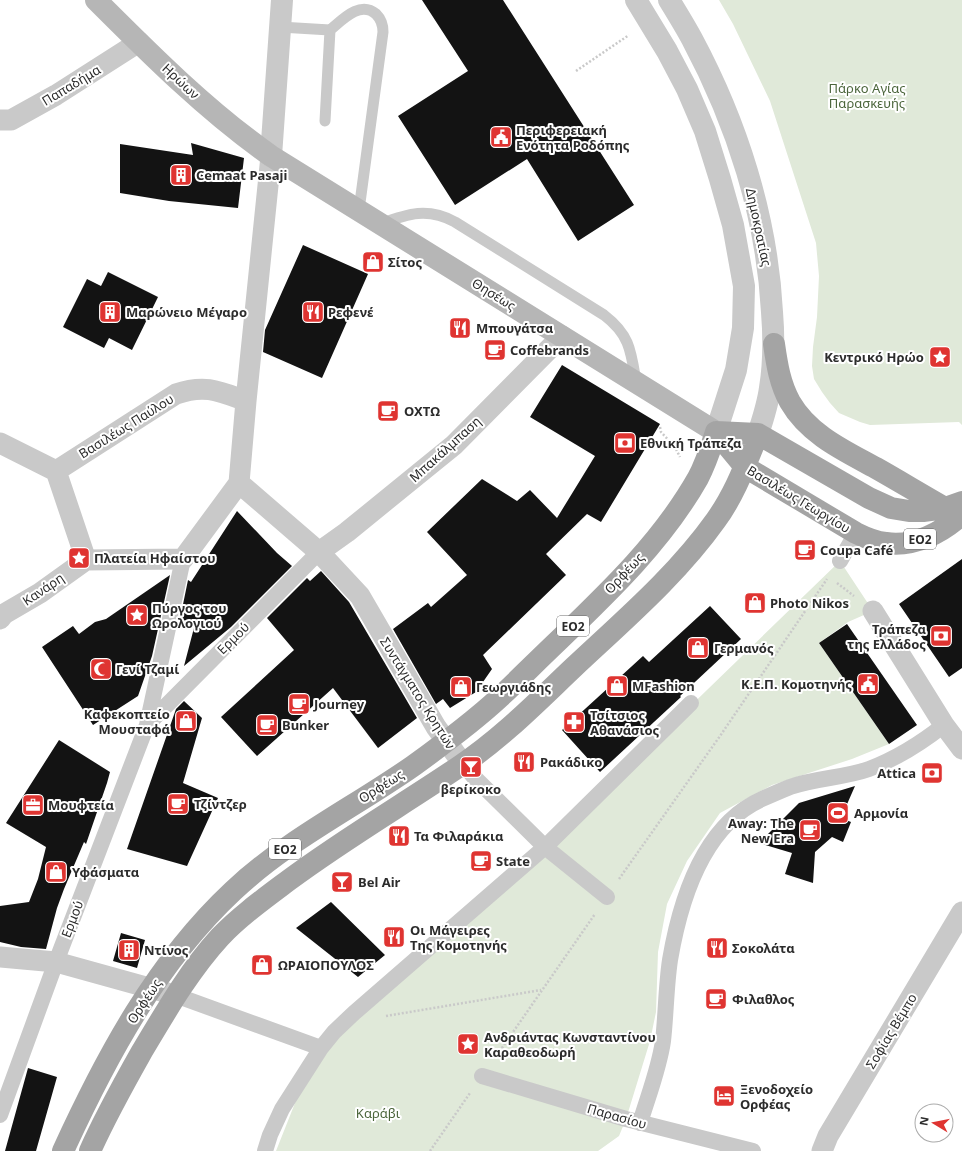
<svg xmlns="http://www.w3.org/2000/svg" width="962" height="1151" viewBox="0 0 962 1151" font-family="'Noto Sans',sans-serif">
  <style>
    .green { fill: #e0e9d9 }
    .building { fill: #131313 }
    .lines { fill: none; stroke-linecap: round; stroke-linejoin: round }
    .path { stroke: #c9c9c9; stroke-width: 2.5; stroke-dasharray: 2 2; stroke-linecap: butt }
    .service { stroke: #c9c9c9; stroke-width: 11 }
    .pedestrian { stroke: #c9c9c9; stroke-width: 16 }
    .minor { stroke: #c9c9c9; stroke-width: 21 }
    .tertiary { stroke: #c9c9c9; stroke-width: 22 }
    .secondary { stroke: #b6b6b6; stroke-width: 22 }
    .primary { stroke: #a4a4a4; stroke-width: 22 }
    .labels { text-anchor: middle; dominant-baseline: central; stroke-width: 4; stroke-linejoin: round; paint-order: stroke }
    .shield { fill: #fff; stroke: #6b6b6b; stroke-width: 1 }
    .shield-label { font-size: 12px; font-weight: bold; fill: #2c2c2c }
    .street-label { font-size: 13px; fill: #2c2c2c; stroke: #fff }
    .park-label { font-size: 13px; fill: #4b653b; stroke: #fff }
    .poi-label { font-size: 13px; font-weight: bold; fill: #2c2c2c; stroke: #fff; text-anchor: start }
  </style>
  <rect width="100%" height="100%" fill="#fff"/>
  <!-- green -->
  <path class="green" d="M719,0h243v425l-3,-3 -89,3 -10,-3 -21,-9 -9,-10 -8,-11 -8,-13 -2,-13 1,-19 4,-30 2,-41 -3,-33 -46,-142 -37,-77z
    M840,561l33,50 -25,11 -29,21 70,101 -37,15 -80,26 -52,28 -33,48 -20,43 -9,48 -2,60 -6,29 -24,78 -7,17 -21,15h-322l40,-101 229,-203z"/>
  <!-- building -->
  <path class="building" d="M422,0h81l131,205 -56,36 -51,-82 -72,46 -57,-89 70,-45z
    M191,143l53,15 -6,50 -69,-7 -49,-8v-49l73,11z
    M303,245l65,29 -46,104 -59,-26 2,-22z
    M108,272l50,25 -26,53 -23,-12 -5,10 -41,-21 24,-48 14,7z
    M562,365l98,59 -59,98 -14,-8 -41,40 20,21 -83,80 9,14 -16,23 -26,16 -7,-9 -7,5 -43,-75 35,-26 3,4 36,-32 -40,-43 55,-53 35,22 13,-11 27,28 38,-62 -65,-39z
    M237,511l40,42 15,13 -61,61 -47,39 11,-42 -15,-5 8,-39 3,2z
    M962,559v109l-13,9 -50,-73z
    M321,571l28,31 68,116 -39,30 -45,-60 -76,68 -36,-39 73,-67 -27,-32 40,-40 3,3z
    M170,575l-18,81 -14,40 -45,29 -51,-78 31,-21 6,8 16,-12 11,-3z
    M710,606l31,33 -61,57 1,1 -81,75 -38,-42 81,-74 6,6z
    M847,624l70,101 -28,19 -70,-101z
    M184,701l18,17 -19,65 35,15 -31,68 -60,-17 49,-140z
    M59,740l51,32 -3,11 -21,61 -2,-2 -20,47 -7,19 -11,41 -25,-2 -21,-5v-36l29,-4 9,-23 8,-32 -40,-24z
    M855,786l-14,32 10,4 -8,20 -11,-5 -17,15 -2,31 -28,-9 7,-21 -33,-10 40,-40z
    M331,902l54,53 -27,22 -62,-49z
    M121,933l24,7 -8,28 -24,-7z
    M28,1068l29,9 -21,74h-31z"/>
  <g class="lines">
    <!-- path -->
    <path class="path" d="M576,71l53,-36
      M660,427l1,5 14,15 5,10
      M837,583l17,13
      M619,879l101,-143 107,-157
      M386,1016l155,-26
      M495,1058l100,-144
      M430,1151l40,-58"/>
    <!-- service -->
    <path class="service" d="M280,27l50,3c12,-10 30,-30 46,-16 5,5 7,10 7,18l-24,178
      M325,121l5,-91
      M380,224c28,-10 47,-17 75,-2l149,93c26,20 27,36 32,67"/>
    <!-- pedestrian -->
    <path class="pedestrian" d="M840,561l16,-28
      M147,725l36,-166
      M463,764l10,12 72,71 62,50
      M175,995l146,53
      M482,1076l144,43 127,32
      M0,1115l56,-153 91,-237 172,-173
      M640,1123c8,-27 19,-54 23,-82 3,-26 3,-54 7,-81 10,-59 32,-134 92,-161 9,-4 18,-8 28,-12 25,-9 54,-9 79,-18 29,-11 51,-25 75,-44
      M265,1151l5,-16 12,-26 39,-61 13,-16 20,-19 191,-166 146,-144"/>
    <!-- minor -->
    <path class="minor" d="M0,120h11l45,-25 83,-53
      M0,443l56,28 30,89
      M56,471l120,-77c29,-10 43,-3 70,7
      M239,483l80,69 41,44 76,131 27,37
      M319,552l28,-20 107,-87 108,-109
      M873,611l71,114 18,24
      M0,619l4,-5 36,-21 46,-33 97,-1 56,-76 7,-82 25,-245
      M0,957l56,5 119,33
      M822,1151l6,-15 134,-224"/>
    <!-- tertiary -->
    <path class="tertiary" d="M636,0l31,51 20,38 18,42 15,48 13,46 11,61 -1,42 -7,42 -20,62
      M669,0c8,13 16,26 23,39 45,84 75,178 80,273 2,25 2,51 -2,76 -2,15 -7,31 -12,46
      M271,156l11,-156"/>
    <!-- secondary -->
    <path class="secondary" d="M96,0c55,55 111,111 175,156l445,276"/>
    <!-- primary -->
    <path class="primary" d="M774,344c3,21 6,40 16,58 19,33 55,49 86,66 23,13 46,27 69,40
      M716,432l29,35 111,66c10,5 19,9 30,10 28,4 56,-10 76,-29
      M716,432l42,2 111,64 22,10 18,3h14l22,-3 17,-6
      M63,1151c43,-94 94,-189 170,-260 54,-51 120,-83 180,-125 29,-21 59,-43 86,-68 20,-19 40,-39 60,-58 51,-49 104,-100 139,-162 8,-15 13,-31 18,-46
      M90,1151c15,-34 33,-66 51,-98 24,-40 47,-81 79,-116 20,-21 45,-39 69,-57 55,-41 115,-76 171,-114 42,-28 78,-65 114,-99 49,-46 103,-92 142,-147 19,-26 30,-57 42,-86"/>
  </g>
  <!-- icons -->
  <defs>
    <g id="civic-square" transform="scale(1.15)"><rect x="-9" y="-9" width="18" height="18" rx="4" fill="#df3431" stroke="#fff"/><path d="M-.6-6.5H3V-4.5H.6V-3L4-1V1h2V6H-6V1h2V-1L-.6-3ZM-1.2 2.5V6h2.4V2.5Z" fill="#fff"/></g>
    <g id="building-square" transform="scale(1.15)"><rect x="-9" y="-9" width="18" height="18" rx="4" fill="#df3431" stroke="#fff"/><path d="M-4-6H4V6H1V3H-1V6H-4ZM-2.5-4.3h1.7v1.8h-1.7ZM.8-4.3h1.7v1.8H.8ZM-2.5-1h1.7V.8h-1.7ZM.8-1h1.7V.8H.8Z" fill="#fff"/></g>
    <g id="shop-square" transform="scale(1.15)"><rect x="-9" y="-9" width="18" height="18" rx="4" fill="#df3431" stroke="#fff"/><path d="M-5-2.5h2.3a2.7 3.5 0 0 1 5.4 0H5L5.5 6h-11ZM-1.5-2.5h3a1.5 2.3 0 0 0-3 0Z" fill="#fff"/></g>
    <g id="restaurant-square" transform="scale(1.15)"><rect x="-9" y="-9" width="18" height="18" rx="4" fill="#df3431" stroke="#fff"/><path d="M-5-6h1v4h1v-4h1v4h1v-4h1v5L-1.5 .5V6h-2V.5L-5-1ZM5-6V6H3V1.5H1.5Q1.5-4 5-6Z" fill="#fff"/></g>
    <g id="cafe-square" transform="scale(1.15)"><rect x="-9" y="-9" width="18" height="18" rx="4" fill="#df3431" stroke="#fff"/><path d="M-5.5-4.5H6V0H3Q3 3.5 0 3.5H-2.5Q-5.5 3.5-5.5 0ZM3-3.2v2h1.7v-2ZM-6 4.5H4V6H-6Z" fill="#fff"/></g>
    <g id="sight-square" transform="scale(1.15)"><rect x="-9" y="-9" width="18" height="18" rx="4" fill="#df3431" stroke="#fff"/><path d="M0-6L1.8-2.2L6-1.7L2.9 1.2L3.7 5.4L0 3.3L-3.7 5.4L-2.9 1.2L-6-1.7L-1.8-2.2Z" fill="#fff"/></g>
    <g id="bank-square" transform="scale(1.15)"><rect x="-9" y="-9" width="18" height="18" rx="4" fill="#df3431" stroke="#fff"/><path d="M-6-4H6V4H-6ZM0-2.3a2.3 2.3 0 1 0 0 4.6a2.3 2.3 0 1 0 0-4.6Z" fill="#fff"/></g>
    <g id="mosque-square" transform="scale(1.15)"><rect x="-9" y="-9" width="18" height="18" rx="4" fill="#df3431" stroke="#fff"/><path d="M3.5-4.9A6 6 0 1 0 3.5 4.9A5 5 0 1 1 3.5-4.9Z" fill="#fff"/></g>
    <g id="pharmacy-square" transform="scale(1.15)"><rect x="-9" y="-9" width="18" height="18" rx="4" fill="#df3431" stroke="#fff"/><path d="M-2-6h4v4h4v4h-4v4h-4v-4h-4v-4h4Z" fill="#fff"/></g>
    <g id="bar-square" transform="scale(1.15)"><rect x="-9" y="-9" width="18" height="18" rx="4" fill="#df3431" stroke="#fff"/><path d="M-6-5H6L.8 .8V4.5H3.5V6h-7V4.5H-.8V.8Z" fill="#fff"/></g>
    <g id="office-square" transform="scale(1.15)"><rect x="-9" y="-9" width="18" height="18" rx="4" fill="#df3431" stroke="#fff"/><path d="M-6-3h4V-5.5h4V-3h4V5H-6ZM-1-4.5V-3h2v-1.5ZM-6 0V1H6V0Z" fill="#fff"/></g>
    <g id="stadium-square" transform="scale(1.15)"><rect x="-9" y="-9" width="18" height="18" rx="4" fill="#df3431" stroke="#fff"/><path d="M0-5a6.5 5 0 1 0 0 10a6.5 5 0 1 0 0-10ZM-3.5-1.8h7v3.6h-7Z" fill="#fff"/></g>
    <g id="hotel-square" transform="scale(1.15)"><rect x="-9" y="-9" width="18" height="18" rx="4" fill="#df3431" stroke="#fff"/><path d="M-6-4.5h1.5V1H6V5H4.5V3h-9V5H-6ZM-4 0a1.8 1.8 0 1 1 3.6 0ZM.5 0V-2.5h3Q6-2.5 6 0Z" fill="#fff"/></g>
  </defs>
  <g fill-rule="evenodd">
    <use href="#civic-square" x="501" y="137"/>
    <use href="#building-square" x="181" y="175"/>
    <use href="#shop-square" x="373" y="262"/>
    <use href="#building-square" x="110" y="312"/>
    <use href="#restaurant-square" x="313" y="312"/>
    <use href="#restaurant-square" x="460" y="328"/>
    <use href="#cafe-square" x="495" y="350"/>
    <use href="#sight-square" x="940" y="357"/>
    <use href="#cafe-square" x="388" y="411"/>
    <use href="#bank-square" x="625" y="443"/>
    <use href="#cafe-square" x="805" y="550"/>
    <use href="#sight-square" x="79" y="558"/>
    <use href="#shop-square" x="755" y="603"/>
    <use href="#sight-square" x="137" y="615"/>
    <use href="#bank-square" x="941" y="636"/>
    <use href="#shop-square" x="698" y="648"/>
    <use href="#mosque-square" x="101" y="669"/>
    <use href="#civic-square" x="868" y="684"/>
    <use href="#shop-square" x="617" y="686"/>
    <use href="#shop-square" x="461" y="687"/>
    <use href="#cafe-square" x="299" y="704"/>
    <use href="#shop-square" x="186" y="721"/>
    <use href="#pharmacy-square" x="574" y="722"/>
    <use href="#cafe-square" x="267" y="725"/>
    <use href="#restaurant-square" x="524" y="762"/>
    <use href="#bar-square" x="471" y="767"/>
    <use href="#bank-square" x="932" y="773"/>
    <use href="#cafe-square" x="178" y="804"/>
    <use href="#office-square" x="33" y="805"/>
    <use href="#stadium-square" x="838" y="813"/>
    <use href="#cafe-square" x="810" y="830"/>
    <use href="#restaurant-square" x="399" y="836"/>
    <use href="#cafe-square" x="481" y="861"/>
    <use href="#shop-square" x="56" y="872"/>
    <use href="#bar-square" x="342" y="882"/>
    <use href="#restaurant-square" x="394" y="937"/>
    <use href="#restaurant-square" x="717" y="948"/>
    <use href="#building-square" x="129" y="950"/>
    <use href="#shop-square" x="262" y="965"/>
    <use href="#cafe-square" x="716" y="999"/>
    <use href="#sight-square" x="468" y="1044"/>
    <use href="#hotel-square" x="724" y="1096"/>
  </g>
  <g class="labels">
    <!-- shield labels -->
    <g class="shield">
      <rect x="904" y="529" width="32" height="20" rx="3"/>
      <rect x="557" y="616" width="32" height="20" rx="3"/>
      <rect x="269" y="839" width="32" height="20" rx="3"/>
    </g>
    <g class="shield-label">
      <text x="920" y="539">ΕΟ2</text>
      <text x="573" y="626">ΕΟ2</text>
      <text x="285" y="849">ΕΟ2</text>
    </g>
    <!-- street labels -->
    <g class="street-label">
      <text transform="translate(181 81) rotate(43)">Ηρώων</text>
      <text transform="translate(71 85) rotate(-31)">Παπαδήμα</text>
      <text transform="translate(759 227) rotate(78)">Δημοκρατίας</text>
      <text transform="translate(494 294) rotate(32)">Θησέως</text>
      <text transform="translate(126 426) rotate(-32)">Βασιλέως Παύλου</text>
      <text transform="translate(445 449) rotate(-42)">Μπακάλμπαση</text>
      <text transform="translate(799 499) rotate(31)">Βασιλέως Γεωργίου</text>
      <text transform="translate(624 573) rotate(-47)">Ορφέως</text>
      <text transform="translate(43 589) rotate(-34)">Κανάρη</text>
      <text transform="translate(233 638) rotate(-45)">Ερμού</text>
      <text transform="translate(418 693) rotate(58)">Συντάγματος Κρητών</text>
      <text transform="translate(381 786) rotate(-32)">Ορφέως</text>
      <text transform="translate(72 919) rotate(-69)">Ερμού</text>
      <text transform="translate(144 1001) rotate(-57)">Ορφέως</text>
      <text transform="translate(891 1031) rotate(-59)">Σοφίας Βέμπο</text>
      <text transform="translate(617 1116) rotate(16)">Παρασίου</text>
    </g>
    <!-- park labels -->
    <g class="park-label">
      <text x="867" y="88">Πάρκο Αγίας<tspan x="867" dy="15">Παρασκευής</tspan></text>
      <text x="378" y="1113">Καράβι</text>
    </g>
    <!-- poi labels -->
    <g class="poi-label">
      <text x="516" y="130">Περιφερειακή<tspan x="516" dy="15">Ενότητα Ροδόπης</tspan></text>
      <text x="196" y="175">Cemaat Pasaji</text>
      <text x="388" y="262">Σίτος</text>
      <text x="126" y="312">Μαρώνειο Μέγαρο</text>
      <text x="328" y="312">Ρεφενέ</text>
      <text x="476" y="328">Μπουγάτσα</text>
      <text x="510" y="350">Coffebrands</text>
      <text x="924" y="357" text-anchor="end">Κεντρικό Ηρώο</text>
      <text x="404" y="411">ΟΧΤΩ</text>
      <text x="640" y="443">Εθνική Τράπεζα</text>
      <text x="820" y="550">Coupa Café</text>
      <text x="94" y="558">Πλατεία Ηφαίστου</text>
      <text x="770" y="603">Photo Nikos</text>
      <text x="152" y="608">Πύργος του<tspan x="152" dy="15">Ωρολογιού</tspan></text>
      <text x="926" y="629" text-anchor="end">Τράπεζα<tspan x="926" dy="15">της Ελλάδος</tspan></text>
      <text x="714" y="648">Γερμανός</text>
      <text x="116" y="669">Γενί Τζαμί</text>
      <text x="852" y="684" text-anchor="end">Κ.Ε.Π. Κομοτηνής</text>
      <text x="632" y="686">MFashion</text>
      <text x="476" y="687">Γεωργιάδης</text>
      <text x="314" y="704">Journey</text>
      <text x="170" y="714" text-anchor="end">Καφεκοπτείο<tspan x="170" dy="15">Μουσταφά</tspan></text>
      <text x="590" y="715">Τσίτσιος<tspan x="590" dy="15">Αθανάσιος</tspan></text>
      <text x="282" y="725">Bunker</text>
      <text x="540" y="762">Ρακάδικο</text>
      <text x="916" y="773" text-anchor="end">Attica</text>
      <text x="471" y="789" text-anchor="middle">βερίκοκο</text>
      <text x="194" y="804">Τζίντζερ</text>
      <text x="48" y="805">Μουφτεία</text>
      <text x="854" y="813">Αρμονία</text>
      <text x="794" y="823" text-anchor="end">Away: The<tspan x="794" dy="15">New Era</tspan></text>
      <text x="414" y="836">Τα Φιλαράκια</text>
      <text x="496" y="861">State</text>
      <text x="72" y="872">Υφάσματα</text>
      <text x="358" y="882">Bel Air</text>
      <text x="410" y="930">Οι Μάγειρες<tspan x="410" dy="15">Της Κομοτηνής</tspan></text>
      <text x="732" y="948">Σοκολάτα</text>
      <text x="144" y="950">Ντίνος</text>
      <text x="278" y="965">ΩΡΑΙΟΠΟΥΛΟΣ</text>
      <text x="732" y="999">Φιλαθλος</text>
      <text x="484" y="1037">Ανδριάντας Κωνσταντίνου<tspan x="484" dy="15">Καραθεοδωρή</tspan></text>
      <text x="740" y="1089">Ξενοδοχείο<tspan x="740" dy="15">Ορφέας</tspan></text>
    </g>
  </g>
  <!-- north arrow -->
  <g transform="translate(934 1123) rotate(280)"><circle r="19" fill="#ffffff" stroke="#ababab"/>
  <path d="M0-3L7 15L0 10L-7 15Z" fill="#df3431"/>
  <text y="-6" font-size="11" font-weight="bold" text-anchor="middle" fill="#2c2c2c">N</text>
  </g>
</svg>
